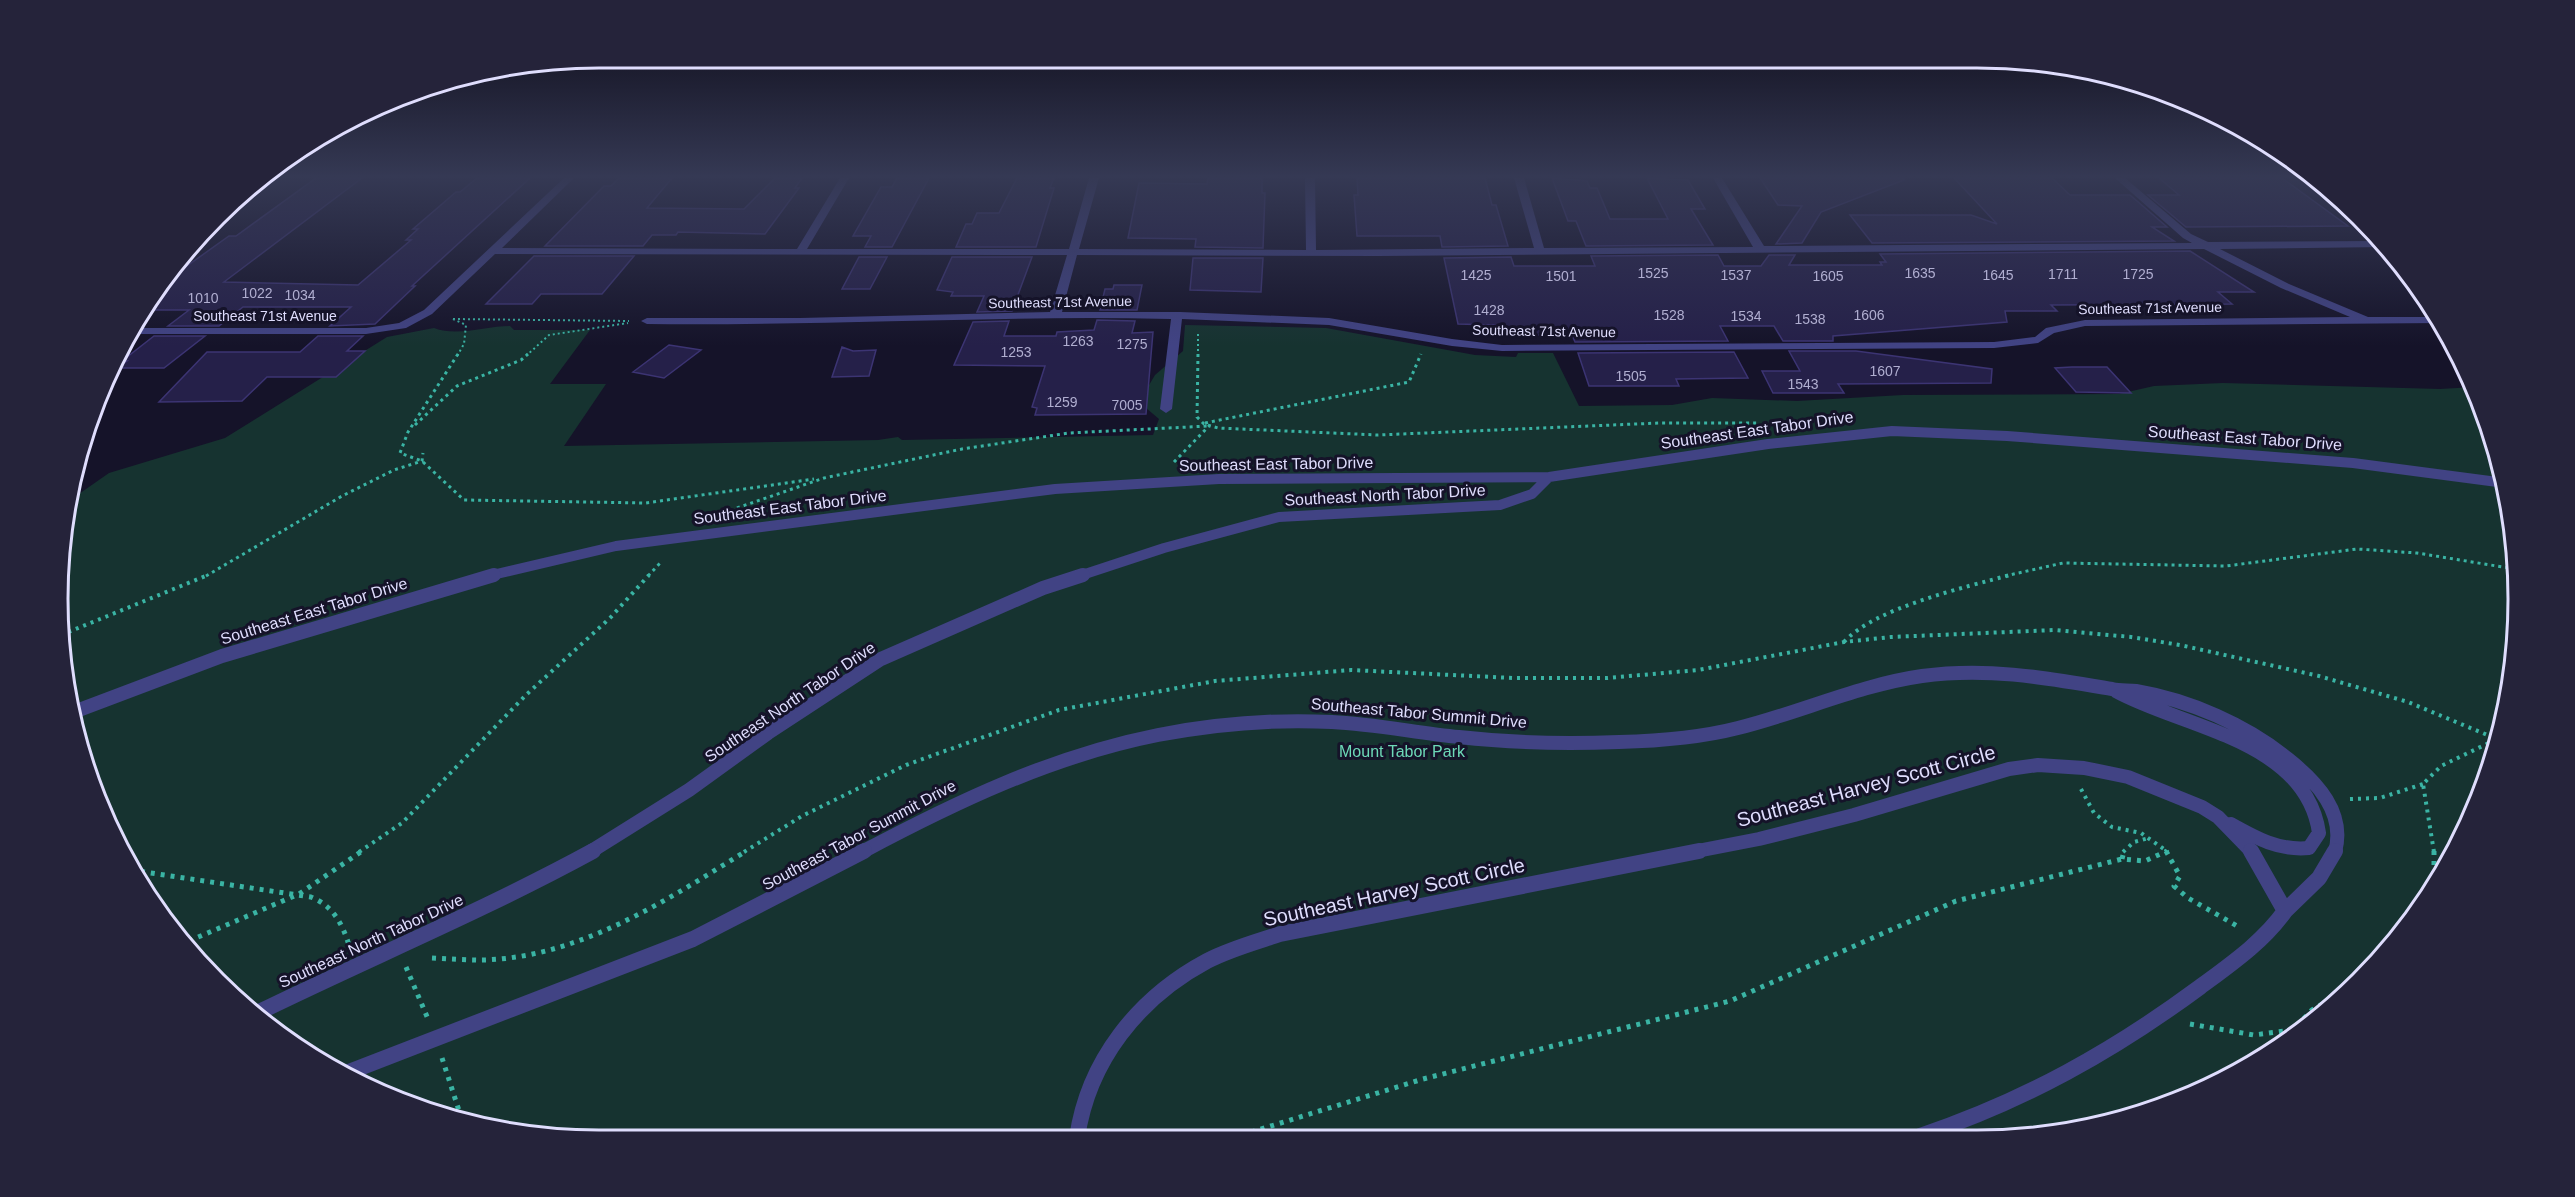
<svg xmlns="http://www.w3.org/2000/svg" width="2575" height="1197" viewBox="0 0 2575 1197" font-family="Helvetica,sans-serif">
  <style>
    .green { fill: #163330 }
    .building { fill: #252049; stroke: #3c3473; stroke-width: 1.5 }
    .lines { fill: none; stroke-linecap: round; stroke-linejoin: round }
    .path-far3 { stroke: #3ab4a4; stroke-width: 2; stroke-dasharray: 2 3; stroke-linecap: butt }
    .path-far2 { stroke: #3ab4a4; stroke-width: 3; stroke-dasharray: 3 4; stroke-linecap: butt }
    .path-far1 { stroke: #3ab4a4; stroke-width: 4; stroke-dasharray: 3 5; stroke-linecap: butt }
    .path { stroke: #3ab4a4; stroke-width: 5; stroke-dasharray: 4 6; stroke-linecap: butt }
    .lane-far2 { stroke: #414384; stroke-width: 10 }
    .lane-far1 { stroke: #414384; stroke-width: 14 }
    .lane { stroke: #414384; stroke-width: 16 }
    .street { fill: #414384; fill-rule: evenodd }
    .labels { text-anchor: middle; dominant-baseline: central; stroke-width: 6; stroke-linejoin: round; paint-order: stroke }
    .number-label { font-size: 14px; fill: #b0aed0 }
    .far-street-label { font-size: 14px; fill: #dfddfd; stroke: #151329 }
    .street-label { font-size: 16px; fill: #dfddfd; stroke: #151329 }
    .park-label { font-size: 16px; fill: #6dd9b7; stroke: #151329 }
    .near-street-label { font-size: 20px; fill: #dfddfd; stroke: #151329 }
    .rim { fill: none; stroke: #dfddfd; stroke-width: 3 }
  </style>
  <rect width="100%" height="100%" fill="#151329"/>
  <!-- green -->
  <path class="green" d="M1185,325l141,3 149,27 41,2 2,-4h35l26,53 93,-1 40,-7 85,3 106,-6 216,-1 35,-8 69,-3 217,6 34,-2 34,106 10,105 -10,106 -31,101 -71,123 -100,100 -122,71 -136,36 -1450,5 -105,-10 -101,-31 -150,-93 -113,-137 -62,-165 -10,-106 9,-95 43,-30 116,-35 162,-101 47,-9c23,9 52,-2 76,-2l4,4h76l-40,54h56l-42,62 314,-6 20,-3 4,3 251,-5 6,-16 -20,-17 16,-27 28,-24z"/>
  <!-- building -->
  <path class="building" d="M316,178h46l-138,104 134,3 53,-45h-5l12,-11h-5l43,-37h4l17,-14h53l-118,108h3l-40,38 -45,2 21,-19h-108l-24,19h-51l21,-16h-45l26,-32 59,-42h7z
    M619,178h53l-25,30 97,1 31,-31h27l-7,10h4l-34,46 -87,-2 -2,3h-24l-9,11h-98l59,-60h7z
    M897,178h32l-37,69h-27l6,-11h-18l28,-49h11z
    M1017,178h37l-4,10h4l-18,59h-80l10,-23h6l5,-11h22z
    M1208,178h54v15h3l-2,55 -68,-1 1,-8 -68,-1 11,-55 68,1z
    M1357,178h128l7,27h4l12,41 -66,1 -2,-11h-83l-3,-41h4z
    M1552,178l35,3 3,7h7l13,31h58l-21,-41 41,2 17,29h-14l22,36 -127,1 -10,-25h-8z
    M1760,178h144v2l-83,32 -19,31 -26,1 26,-38 -24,-1z
    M1954,178h98l18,17h60l37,32h-15l22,14 -302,2 -22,-28h121l26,9z
    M2159,178h123l66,48 -162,1 -38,-32h31z
    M2190,251l64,41h-36l14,12 -181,1 6,6h-52l2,11 -174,14v5h-50l-9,-15h-54l8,15 -153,1 -3,-7h-35l-1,-6h-40l-1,-4 -37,-1 -14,-66 67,-1 3,9h81l-4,-10 127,-1 6,11h37l8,-11h26l-6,10h93l-2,-3h6l-6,-8z
    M534,256h100l-32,38h-61l-9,10h-46z
    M859,257h28l-17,32h-28z
    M952,257h80l-20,54 -35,1 7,-16h-33l2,-4 -16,-2z
    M1193,258h70l-2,34 -71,-2z
    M1114,285h28l-5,25h-37l5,-21h8z
    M1097,320l38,1 -3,12 21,-1 -7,82 -111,1 2,-7 -5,-1 13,-41 -91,-1 19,-43 36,-1 -5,15h52l1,-4 37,-2z
    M154,336h51l-41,32h-47l10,-7h-5z
    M318,336h45l-16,15h18l-29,26h-69l-25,24 -83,1 48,-50h93z
    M669,345l32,5 -37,28 -31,-6z
    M842,347l11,4 23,-1 -7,26 -37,1z
    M1789,351h67l136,18 -1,14 -153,1 6,9h-71l-11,-22h38z
    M1734,352l14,26 -72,1 3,7h-90l-11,-33z
    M2072,367h35l24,26 -55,-1 -21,-24z"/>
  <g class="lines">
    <!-- path-far3 -->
    <path class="path-far3" d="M453,319l13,6 -2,19 -7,12
      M453,319l176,2
      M526,356l23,-21 79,-12
      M1198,356v-23"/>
    <!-- path-far2 -->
    <path class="path-far2" d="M458,354l-50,78 -8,21 22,8 42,39 182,3 168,-24
      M1198,354l-1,63 7,7 14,4 160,7 281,-12h99
      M1205,423l204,-41 12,-28
      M415,425l42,-39 64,-26 7,-6
      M1174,462l35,-36
      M737,508l87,-30 138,-29 107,-16 140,-7
      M206,576l136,-80 52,-26 28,-9 1,-8
      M648,576l14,-15
      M2005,576l58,-13 163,3 131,-17 60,4 98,16"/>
    <!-- path-far1 -->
    <path class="path-far1" d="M61,635l147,-60
      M1844,642c30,-34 122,-55 166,-67
      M2081,789l13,24 18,14 29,6 27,19
      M2350,799l30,-1 43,-14
      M359,852l43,-29 125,-129 83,-76 39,-43
      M744,852l58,-36 104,-51 153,-55 156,-29 136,-11 162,8h94l91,-8 146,-28 47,-5 164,-7 76,7 49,8 139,31 89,26 89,37
      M2123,852l11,-10 15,-4
      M2165,852l2,-1
      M2434,852l-11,-68 18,-18 56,-27"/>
    <!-- path -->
    <path class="path" d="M2166,851l14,25 -6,10 14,12 51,29
      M2434,851v28
      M2122,859l2,-8
      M131,870l180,27c22,9 31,26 38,48
      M189,941l110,-47 63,-43
      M432,958c17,1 34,2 50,2 97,-2 185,-60 264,-109
      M406,967l22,52
      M2190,1024l64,11 39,-5 19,-20 28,-16
      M442,1058l20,62
      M1232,1138l191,-59 307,-78 226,-100 166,-42 23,2 22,-10"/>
    <!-- lane-far2 -->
    <path class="lane-far2" d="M488,576l128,-30 439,-57 164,-10 330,-2 219,-33 124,-13 115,5 346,27 152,20
      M1079,576l85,-28 115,-31 221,-12 32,-11 17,-17"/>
    <!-- lane-far1 -->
    <path class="lane-far1" d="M2116,691c67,37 190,49 203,142l-10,15c-30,3 -53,-10 -78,-24
      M71,713l151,-57 272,-81
      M590,852l99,-62 79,-57 113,-74 162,-71 40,-13
      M862,852c94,-50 190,-96 296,-117 57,-11 116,-16 174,-13 43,2 85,11 127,15 53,6 107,7 160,5 40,-1 80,-4 119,-14 61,-15 121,-43 184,-52 66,-9 125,2 190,13 8,2 16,1 24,2 53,9 111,34 152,68 29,23 58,54 47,93
      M1692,852l67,-13 95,-24 155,-46 29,-4 46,3 44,9 74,30 16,10 34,35"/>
    <!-- lane -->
    <path class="lane" d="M2285,911l34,-33 16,-27
      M255,1014c112,-55 228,-103 338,-163
      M349,1072l344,-133 171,-88
      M1920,1136c104,-35 192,-84 280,-149 31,-23 63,-45 85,-76l-34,-60
      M1077,1138c11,-77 61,-140 130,-177 23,-12 49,-19 73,-27l419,-83"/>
    <!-- street -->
    <path class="street" d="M269,178h11l-55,39h-5l11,-12z
      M564,178h10l-72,70 295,1 43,-71h9l-42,71h262l20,-71h10l-20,71 227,1 -1,-72h10l1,72 218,-2 -20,-70h10l20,70 209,-1 -40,-69h9l42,68 428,-3 -9,-5 -68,-60h10l66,56 17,8 172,-1 5,6 -165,2 69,35 79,33h69l3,6 -355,3 -31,7 -16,10 -44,5 -492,3 -50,-5 -123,-21 -147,-6 -10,90 -6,4 -6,-4 11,-90c-174,-4 -349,7 -524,5l-6,-3 6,-3h153l250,-6 17,-57 -572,-1 -63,60 -26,14 -40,6h-239l3,-6h236l33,-5 25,-13zM2204,249l77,39 69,29 -265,3 -39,8 -11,9 -41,5 -492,3 -50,-6 -123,-21 -149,-6h-118l15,-57 301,1z"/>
  </g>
  <!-- sky -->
  <linearGradient id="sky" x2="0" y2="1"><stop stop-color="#0c0a17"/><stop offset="0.51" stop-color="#353954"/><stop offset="1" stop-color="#353954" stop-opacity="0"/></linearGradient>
  <rect width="2575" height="346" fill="url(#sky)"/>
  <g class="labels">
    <!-- number labels -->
    <g class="number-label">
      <text x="1653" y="273">1525</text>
      <text x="1920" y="273">1635</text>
      <text x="2063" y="274">1711</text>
      <text x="2138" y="274">1725</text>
      <text x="1476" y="275">1425</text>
      <text x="1736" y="275">1537</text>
      <text x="1998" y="275">1645</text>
      <text x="1561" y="276">1501</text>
      <text x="1828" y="276">1605</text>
      <text x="257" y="293">1022</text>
      <text x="300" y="295">1034</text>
      <text x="203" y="298">1010</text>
      <text x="1489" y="310">1428</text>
      <text x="1669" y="315">1528</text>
      <text x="1869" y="315">1606</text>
      <text x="1746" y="316">1534</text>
      <text x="1810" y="319">1538</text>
      <text x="1078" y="341">1263</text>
      <text x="1132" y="344">1275</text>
      <text x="1016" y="352">1253</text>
      <text x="1885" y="371">1607</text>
      <text x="1631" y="376">1505</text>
      <text x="1803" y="384">1543</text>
      <text x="1062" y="402">1259</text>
      <text x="1127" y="405">7005</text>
    </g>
    <!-- far-street labels -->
    <g class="far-street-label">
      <text transform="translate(1060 302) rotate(-1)">Southeast 71st Avenue</text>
      <text transform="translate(2150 308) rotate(-1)">Southeast 71st Avenue</text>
      <text x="265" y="316">Southeast 71st Avenue</text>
      <text transform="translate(1544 331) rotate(1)">Southeast 71st Avenue</text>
    </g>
    <!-- street labels -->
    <g class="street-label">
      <text transform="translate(1757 430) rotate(-8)">Southeast East Tabor Drive</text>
      <text transform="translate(2245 438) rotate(4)">Southeast East Tabor Drive</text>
      <text transform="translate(1276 464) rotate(-1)">Southeast East Tabor Drive</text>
      <text transform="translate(1385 495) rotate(-3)">Southeast North Tabor Drive</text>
      <text transform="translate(790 507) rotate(-7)">Southeast East Tabor Drive</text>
      <text transform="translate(314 611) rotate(-17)">Southeast East Tabor Drive</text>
      <text transform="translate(790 702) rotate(-34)">Southeast North Tabor Drive</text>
      <text transform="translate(1419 713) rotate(5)">Southeast Tabor Summit Drive</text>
      <text transform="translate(859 835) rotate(-28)">Southeast Tabor Summit Drive</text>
      <text transform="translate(371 941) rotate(-25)">Southeast North Tabor Drive</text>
    </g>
    <!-- park labels -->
    <g class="park-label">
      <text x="1402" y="751">Mount Tabor Park</text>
    </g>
    <!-- near-street labels -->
    <g class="near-street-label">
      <text transform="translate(1866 786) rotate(-15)">Southeast Harvey Scott Circle</text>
      <text transform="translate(1394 892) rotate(-12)">Southeast Harvey Scott Circle</text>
    </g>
  </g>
  <!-- crop -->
  <path d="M0 0H2575V1197H0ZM599 68H1977A531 531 0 0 1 2508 599V599A531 531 0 0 1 1977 1130H599A531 531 0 0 1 68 599V599A531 531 0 0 1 599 68Z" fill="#25233a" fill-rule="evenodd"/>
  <path class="rim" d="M599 68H1977A531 531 0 0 1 2508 599V599A531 531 0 0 1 1977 1130H599A531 531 0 0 1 68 599V599A531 531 0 0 1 599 68Z"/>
</svg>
